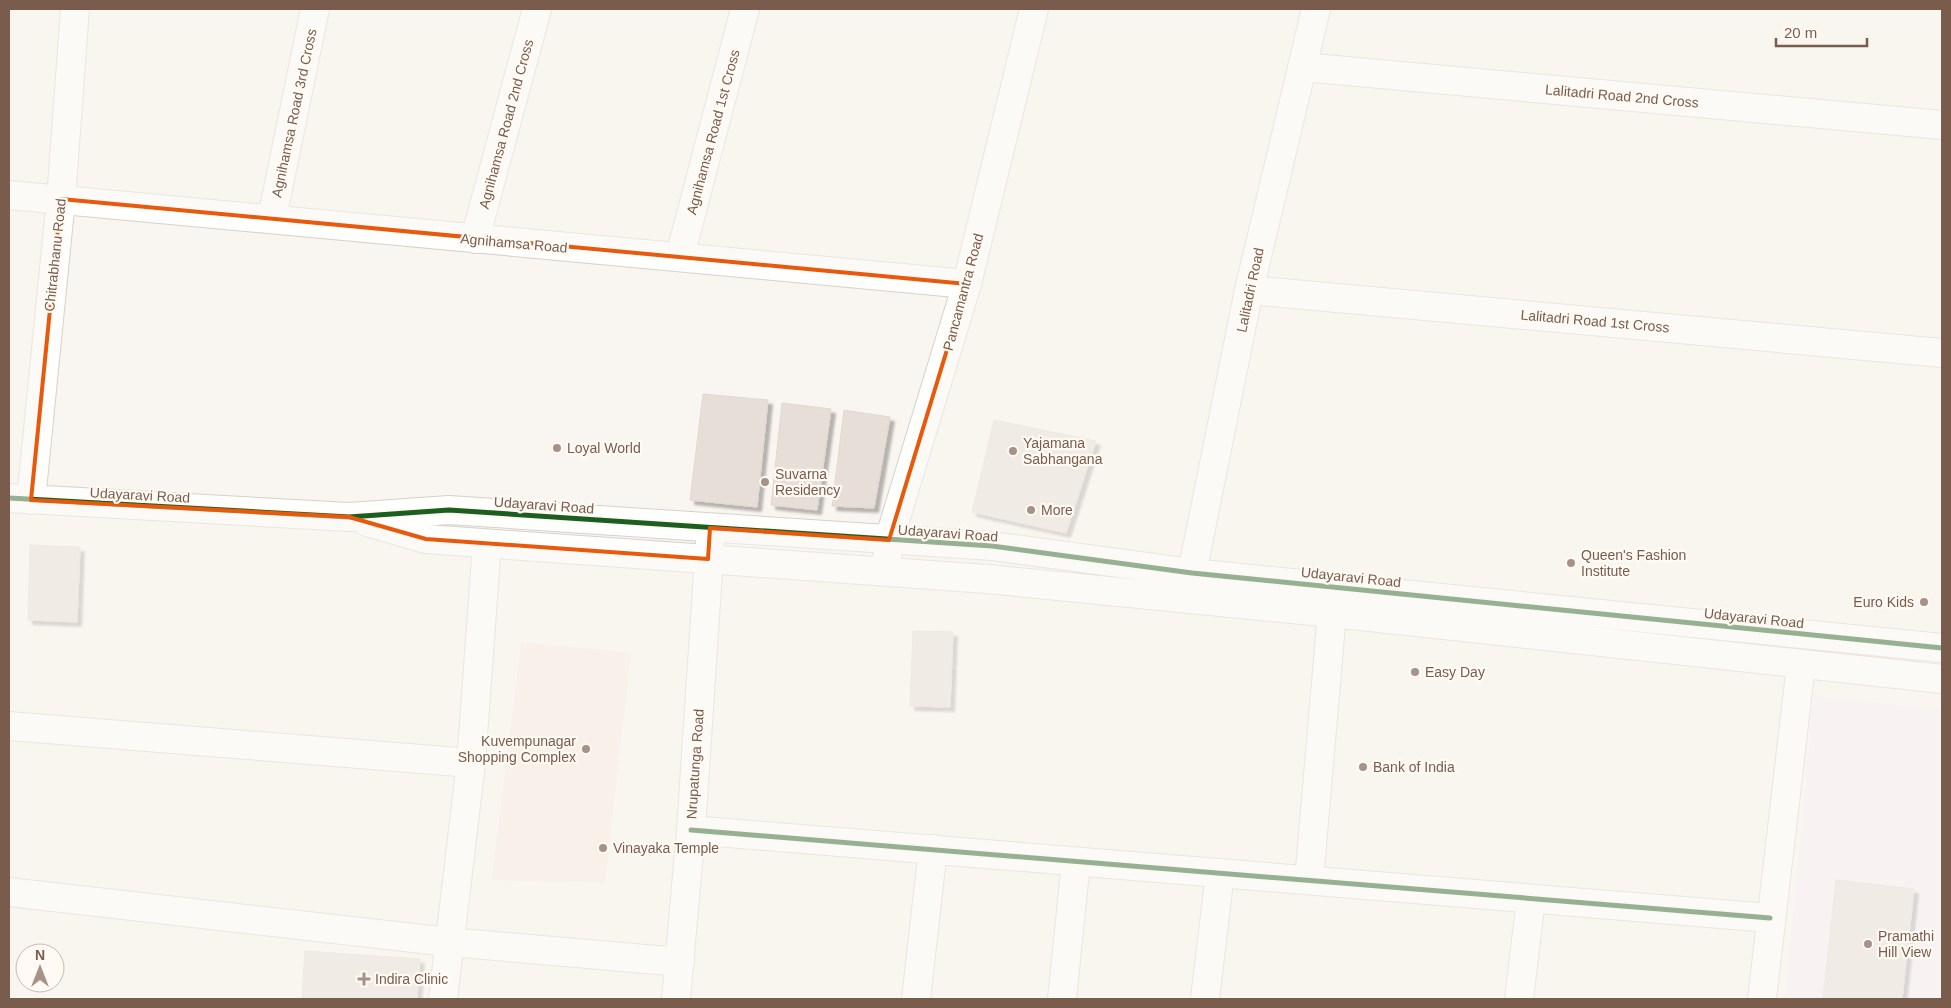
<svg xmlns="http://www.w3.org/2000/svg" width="1951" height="1008" viewBox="0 0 1951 1008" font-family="Helvetica,sans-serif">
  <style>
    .commercial { fill: #f6e8e1 }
    .education { fill: #f6eef6 }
    .building { fill: #e6ded7; stroke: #e2d8d2; filter: url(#shadow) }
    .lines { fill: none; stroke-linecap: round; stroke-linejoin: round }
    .minor-casing { stroke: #d7d1cb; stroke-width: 30 }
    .minor { stroke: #fefefd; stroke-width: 28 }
    .cycleway-casing { stroke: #fffaf3; stroke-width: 8 }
    .cycleway { stroke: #1b5e20; stroke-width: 5 }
    .marked { fill: none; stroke: #e8590c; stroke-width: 4; stroke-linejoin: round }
    .poi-dot { fill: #a69286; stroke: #fffaf3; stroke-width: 2 }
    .labels { text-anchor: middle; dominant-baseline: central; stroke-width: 4.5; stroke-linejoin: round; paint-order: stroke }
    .street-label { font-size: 14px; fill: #7a5c4d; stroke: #fffaf3 }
    .poi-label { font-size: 14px; fill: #7a5c4d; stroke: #fffaf3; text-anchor: start }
  </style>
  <defs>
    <filter id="shadow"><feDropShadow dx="4.5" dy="4.5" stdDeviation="1" flood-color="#0004"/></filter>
  </defs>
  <rect width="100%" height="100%" fill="#f9f5f0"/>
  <!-- commercial -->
  <path class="commercial" d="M521,642l110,11 -26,230 -113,-3z"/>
  <!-- education -->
  <path class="education" d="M1814,696l128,14v289h-157z"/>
  <!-- building -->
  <path class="building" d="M703,394l65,6 -11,107 -67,-7z
    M782,403l49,6 -14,101 -46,-5z
    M844,410l46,7 -16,91 -42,-2z
    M994,420l102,21 -30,92 -94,-21z
    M30,545l50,2 -3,75 -49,-2z
    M913,631l40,1 -3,75 -40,-1z
    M1836,880l78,9 -12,110h-79z
    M305,951l115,8 -3,40 -115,-1z"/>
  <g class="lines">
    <!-- minor casing -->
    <g class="minor-casing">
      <path id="minor" d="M1302,67l640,58
        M9,195l958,89
        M272,218l43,-209
        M475,239l62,-230
        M680,256l65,-247
        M1249,290l693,63
        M9,498l340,19 100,-7 543,36 200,27 750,75
        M31,500l30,-301 14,-190
        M367,522l59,17 561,40 345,34 610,66
        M887,558l2,-18 78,-256 67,-275
        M1192,573l57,-283 67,-281
        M9,726l462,37
        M691,830l1079,88
        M1309,880l23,-267
        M9,892l440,50 231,20
        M443,999l28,-236 16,-219
        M676,999l15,-169 19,-288
        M916,999l17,-150
        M1062,999l14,-137
        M1205,999l15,-126
        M1519,999l12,-100
        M1762,999l39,-334"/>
    </g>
    <!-- minor -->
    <use href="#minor" class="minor"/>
    <!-- cycleway casing -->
    <g class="cycleway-casing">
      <path id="cycleway" d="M9,498l340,19 100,-7 543,36 200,27 750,75
        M691,830l1079,88"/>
    </g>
    <!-- cycleway -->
    <use href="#cycleway" class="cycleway"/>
  </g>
  <!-- marked area -->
  <path d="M0 0H1951V1008H0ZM61,199l906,85 -78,256 -179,-12 -2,31 -282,-20 -77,-22 -318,-17z" fill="#f9f5f0" fill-opacity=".55" fill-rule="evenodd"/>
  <path class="marked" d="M61,199l906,85 -78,256 -179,-12 -2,31 -282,-20 -77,-22 -318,-17z"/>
  <!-- markers -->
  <g class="poi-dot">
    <circle cx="557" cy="448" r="5"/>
    <circle cx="1013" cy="451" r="5"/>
    <circle cx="765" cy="482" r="5"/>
    <circle cx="1031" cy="510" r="5"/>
    <circle cx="1571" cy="563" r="5"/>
    <circle cx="1924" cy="602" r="5"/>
    <circle cx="1415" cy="672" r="5"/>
    <circle cx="586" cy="749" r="5"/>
    <circle cx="1363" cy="767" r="5"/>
    <circle cx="603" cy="848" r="5"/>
    <circle cx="1868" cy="944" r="5"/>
    <path d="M361.5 971.5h5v5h5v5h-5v5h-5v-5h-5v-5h5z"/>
  </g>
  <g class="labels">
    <!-- street labels -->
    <g class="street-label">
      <text transform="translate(1622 96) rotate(5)">Lalitadri Road 2nd Cross</text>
      <text transform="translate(294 113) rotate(-78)">Agnihamsa Road 3rd Cross</text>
      <text transform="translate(506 124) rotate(-75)">Agnihamsa Road 2nd Cross</text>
      <text transform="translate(713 132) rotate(-75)">Agnihamsa Road 1st Cross</text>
      <text transform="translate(514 243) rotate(5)">Agnihamsa Road</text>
      <text transform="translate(55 255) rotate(-84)">Chitrabhanu Road</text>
      <text transform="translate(1250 290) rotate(-78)">Lalitadri Road</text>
      <text transform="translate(963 292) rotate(-75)">Pancamantra Road</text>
      <text transform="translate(1595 321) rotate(5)">Lalitadri Road 1st Cross</text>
      <text transform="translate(140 495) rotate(3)">Udayaravi Road</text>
      <text transform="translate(544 505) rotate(4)">Udayaravi Road</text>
      <text transform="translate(948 533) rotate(4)">Udayaravi Road</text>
      <text transform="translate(1351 577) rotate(6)">Udayaravi Road</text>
      <text transform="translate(1754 618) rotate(6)">Udayaravi Road</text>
      <text transform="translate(695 764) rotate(-86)">Nrupatunga Road</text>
    </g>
    <!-- poi labels -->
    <g class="poi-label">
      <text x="1023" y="443">Yajamana<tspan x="1023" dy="16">Sabhangana</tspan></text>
      <text x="567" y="448">Loyal World</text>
      <text x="775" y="474">Suvarna<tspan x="775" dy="16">Residency</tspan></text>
      <text x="1041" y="510">More</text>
      <text x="1581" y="555">Queen's Fashion<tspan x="1581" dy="16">Institute</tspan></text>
      <text x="1914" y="602" text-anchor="end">Euro Kids</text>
      <text x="1425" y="672">Easy Day</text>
      <text x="576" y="741" text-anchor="end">Kuvempunagar<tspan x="576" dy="16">Shopping Complex</tspan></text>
      <text x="1373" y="767">Bank of India</text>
      <text x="613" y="848">Vinayaka Temple</text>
      <text x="1878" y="936">Pramathi<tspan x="1878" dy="16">Hill View</tspan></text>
      <text x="375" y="979">Indira Clinic</text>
    </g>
  </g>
  <!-- border -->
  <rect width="1951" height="1008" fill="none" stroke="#7a5c4d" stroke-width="20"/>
  <!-- north arrow -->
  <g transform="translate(40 968)"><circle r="24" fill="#fffaf3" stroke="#cabbb1"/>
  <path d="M0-4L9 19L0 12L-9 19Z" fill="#a69286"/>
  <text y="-8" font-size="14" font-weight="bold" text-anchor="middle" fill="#7a5c4d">N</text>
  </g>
  <!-- scale -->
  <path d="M1776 38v8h91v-8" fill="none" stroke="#7a5c4d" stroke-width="2.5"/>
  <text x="1784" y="38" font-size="15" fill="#7a5c4d" stroke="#fffaf3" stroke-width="4" paint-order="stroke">20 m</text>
</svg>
